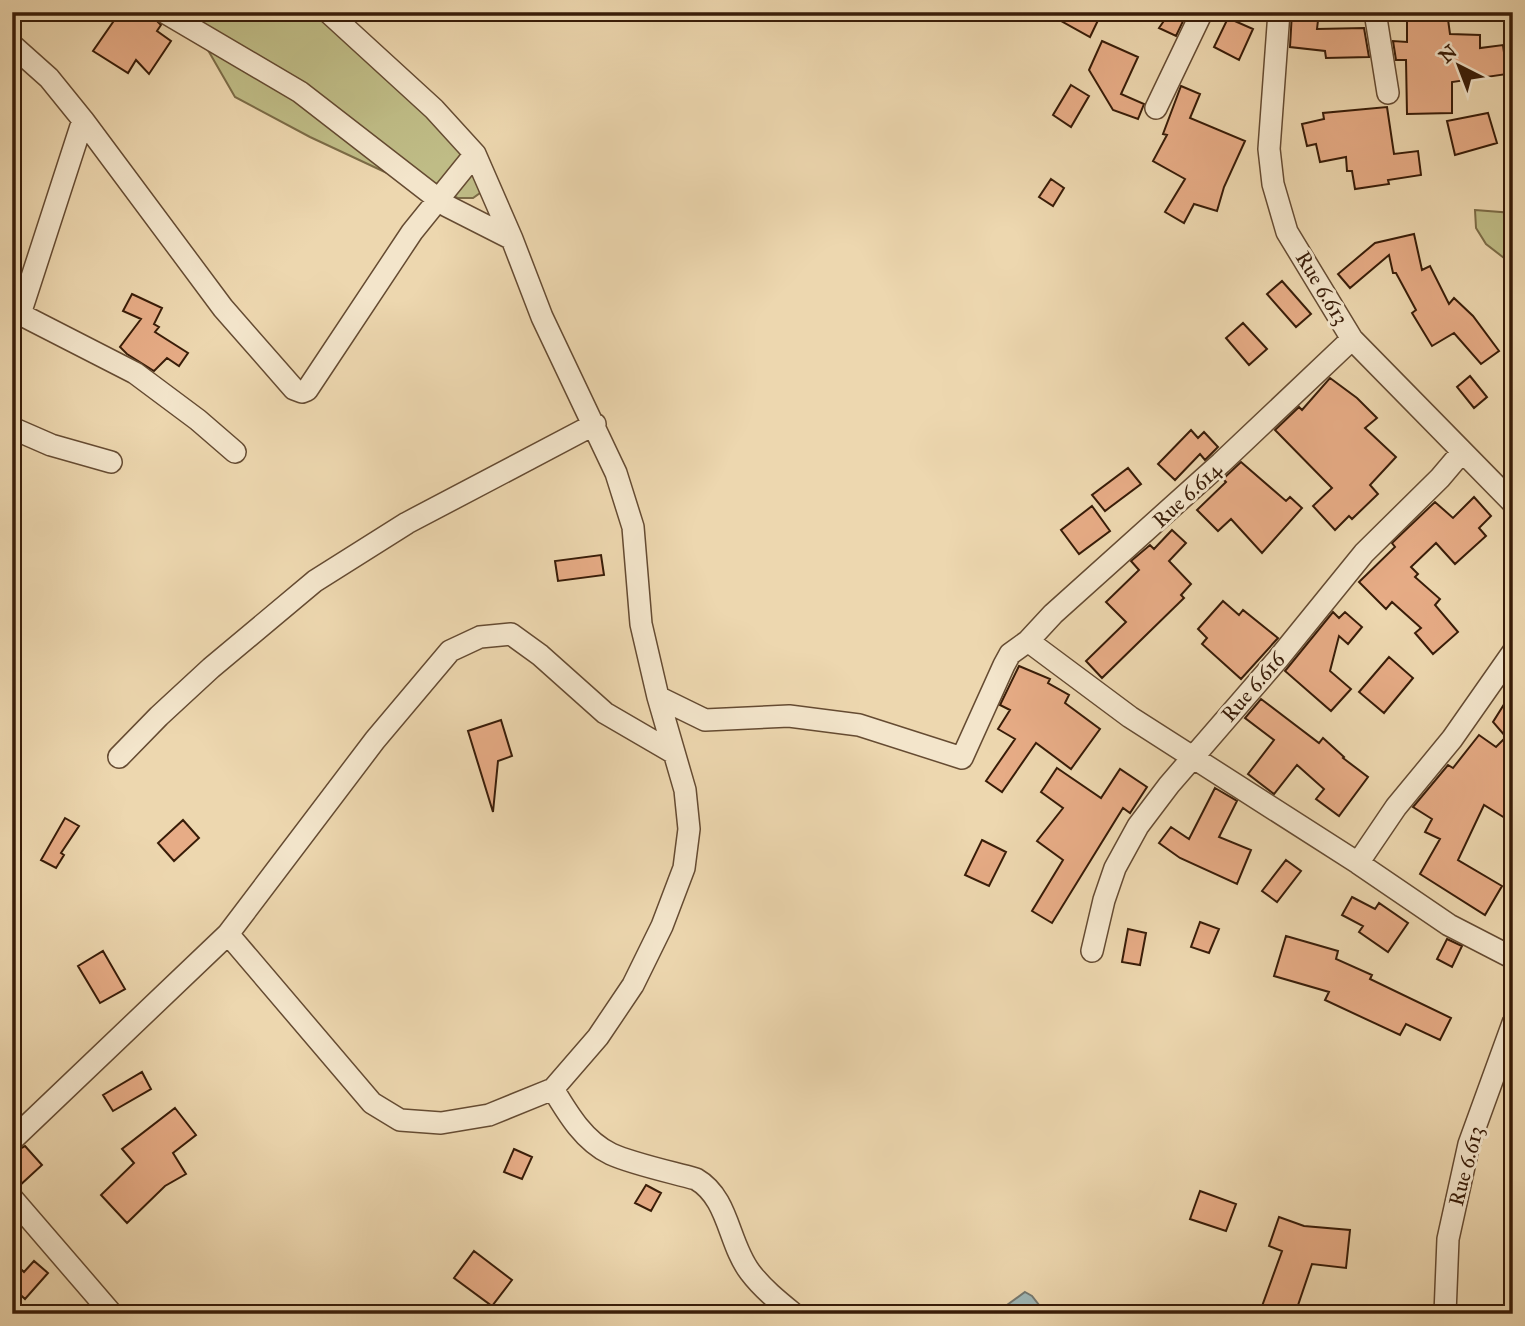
<svg xmlns="http://www.w3.org/2000/svg" width="1525" height="1326" viewBox="0 0 1525 1326" font-family="'IM FELL Great Primer',serif">
  <style>
    .green { fill: #bfbc86; stroke: #7c6c47; stroke-width: 2 }
    .water { fill: #9eb7b6; stroke: #757970; stroke-width: 2 }
    .building { fill: #e7ac86; stroke: #381c08; stroke-width: 2 }
    .lines { fill: none; stroke-linecap: round; stroke-linejoin: round }
    .minor-casing { stroke: #654b32; stroke-width: 24 }
    .minor { stroke: #f3e5cb; stroke-width: 21 }
    .labels { text-anchor: middle; dominant-baseline: central; stroke-width: 6; stroke-linejoin: round; paint-order: stroke }
    .street-label { font-size: 21px; fill: #381c08; stroke: #f3e5cb }
  </style>
  <rect width="100%" height="100%" fill="#edd7af"/>
  <filter id="stains"><feTurbulence type="fractalNoise" baseFrequency=".00286" numOctaves="4"/><feColorMatrix values="0 0 0 0 .2 0 0 0 0 .09 0 0 0 0 .02 0 0 0 .5 -.17"/></filter>
  <radialGradient id="worn" r=".72"><stop offset=".6" stop-color="#630" stop-opacity="0"/><stop offset="1" stop-color="#630" stop-opacity=".3"/></radialGradient>
  <!-- green -->
  <path class="green" d="M186,12h155l150,164 -11,17 -7,5h-15l-71,-25 -77,-36 -75,-40z
    M1475,210l38,3v52l-27,-21 -10,-16z"/>
  <!-- water -->
  <path class="water" d="M1025,1292l7,4 14,18h-33l-6,-9z"/>
  <!-- building -->
  <path class="building" d="M120,12h28l13,13 -4,6 14,10 -22,33 -13,-14 -8,13 -35,-22z
    M1045,12h57l-12,25z
    M1170,12h7l8,5 -9,19 -17,-8z
    M1292,12h27l-2,17 47,-1 5,29 -43,1 -1,-7 -35,-4z
    M1418,12h29l3,22 30,1v13l23,-3 4,29 -55,8v31l-45,1 -1,-54h-10l-3,-19 14,1v-21h12z
    M1228,18l25,11 -14,31 -25,-13z
    M1102,41l36,16 -17,37 23,10 -6,15 -25,-9 -24,-40z
    M1071,85l18,11 -18,31 -18,-12z
    M1181,86l19,8 -10,24 55,23 -21,46 -7,24 -23,-7 -10,19 -19,-11 20,-33 -32,-18 14,-26 -4,-1z
    M1387,107l7,47 24,-3 3,24 -33,5 1,4 -34,5 -3,-18h-5l-1,-14 -26,5 -4,-18 -9,2 -5,-22 22,-5 -1,-6z
    M1488,113l9,30 -42,12 -8,-34z
    M1051,179l13,9 -11,18 -14,-9z
    M1414,234l8,36 8,-4 19,38 5,-6 19,18 26,35 -18,13 -27,-31 -22,13 -20,-33 4,-3 -20,-37h-3l-4,-18 -39,33 -12,-14 37,-31z
    M1282,281l29,33 -15,13 -29,-33z
    M132,294l30,14 -8,16 5,3 -4,5 33,21 -9,13 -12,-8 -13,13 -27,-17 -7,-7 21,-28 -18,-8z
    M1243,323l24,26 -18,16 -23,-27z
    M1470,376l17,21 -13,11 -17,-21z
    M1330,378l27,20 20,20 -12,10 31,29 -26,28 8,9 -26,25 -3,-3 -14,14 -22,-24 19,-18 -57,-58 24,-23 3,3z
    M1191,430l7,8 6,-6 14,15 -13,13 -5,-6 -25,26 -17,-16z
    M1241,462l45,39 4,-4 12,11 -40,45 -31,-34 -13,12 -21,-21 29,-28 -3,-3z
    M1128,468l13,16 -36,27 -13,-16z
    M1474,497l17,19 -12,12 7,8 -31,28 -19,-21 -25,24 7,7 -3,3 25,22 -5,6 23,27 -25,22 -18,-21 6,-5 -29,-26 -6,7 -27,-27 36,-35 -3,-4 43,-41 18,16z
    M1092,506l18,25 -31,23 -18,-24z
    M1172,530l14,13 -17,18 22,23 -10,11 3,3 -82,80 -16,-17 40,-39 -20,-20 33,-32 -8,-9 19,-16 4,4z
    M601,555l3,20 -46,6 -3,-20z
    M1223,601l16,14 4,-5 35,28 -37,41 -39,-35 5,-6 -9,-9z
    M1333,612l6,6 6,-6 17,15 -14,17 -9,-8 -9,35 21,18 -20,22 -46,-40z
    M1389,657l24,21 -29,35 -25,-21z
    M1019,666l31,13 -2,4 21,12 -4,8 35,26 -29,40 -35,-26 -34,49 -16,-11 29,-42 -17,-10 12,-19 -10,-5z
    M1513,690v133l-29,-18 -26,55 44,26 -17,29 -65,-41 20,-35 -15,-7 7,-13 -19,-12 35,-42 5,3 26,-33 17,12 10,-10 -13,-15z
    M1261,699l58,44 4,-5 21,19 -1,1 25,19 -29,39 -23,-17 8,-10 -27,-24 -23,29 -26,-20 26,-34 -29,-22z
    M501,720l11,36 -14,5 -5,51 -25,-81z
    M1057,768l44,30 19,-29 27,18 -17,26 -7,-5 -71,115 -20,-12 31,-51 -26,-19 26,-33 -22,-16z
    M1215,788l22,13 -18,36 32,13 -14,34 -57,-26 -21,-15 12,-16 18,12z
    M65,818l14,8 -18,27 3,2 -8,13 -15,-8z
    M183,820l16,18 -25,23 -16,-18z
    M982,840l24,12 -17,34 -24,-11z
    M1286,860l15,11 -24,31 -15,-11z
    M1352,897l23,12 4,-6 29,20 -20,29 -29,-20 4,-6 -21,-11z
    M1200,922l19,7 -10,24 -18,-6z
    M1128,929l18,4 -6,32 -18,-3z
    M1286,936l52,15 -2,8 36,16 -2,4 81,39 -11,22 -34,-16 -6,11 -75,-35 4,-8 -55,-16z
    M1447,939l15,7 -10,21 -15,-8z
    M103,951l22,38 -25,14 -22,-37z
    M142,1072l9,17 -38,22 -10,-16z
    M175,1108l21,27 -23,18 13,21 -21,12 -38,37 -26,-28 33,-32 -12,-14z
    M25,1146l17,19 -24,22 -6,-2v-32z
    M514,1149l18,8 -10,22 -18,-7z
    M646,1185l15,8 -10,18 -16,-8z
    M1200,1191l36,13 -10,27 -36,-12z
    M1279,1217l25,9 46,4 -4,38 -34,-4 -17,50h-21l-13,-5 21,-58 -13,-5z
    M474,1251l38,29 -20,26 -38,-28z
    M12,1261l12,11 10,-11 14,12 -23,26 -13,-12z"/>
  <g class="lines">
    <!-- minor casing -->
    <g class="minor-casing">
      <path id="minor" d="M164,12l136,80 147,114 65,33
        M1279,12l-10,137 4,35 14,48 65,107 161,164
        M1375,12l13,81
        M12,45l37,33 34,42 140,188 71,81 8,3 5,-2 105,-158 63,-78
        M1156,108l46,-96
        M12,310l123,63 63,47 37,32
        M20,314l63,-194
        M1352,339l-131,124 -168,151 -25,27 102,76 228,146 91,62 64,33
        M12,428l39,17 60,17
        M658,697l47,23 84,-4 70,9 103,33 42,-93 6,-11 18,-13
        M119,757l40,-41 52,-48 104,-87 92,-58 188,-99
        M1358,863l38,-56 56,-68 61,-87
        M228,934l144,169 28,17 41,3 48,-8 64,-26 45,-52 35,-52 29,-59 22,-58 5,-39 -4,-39 -27,-93 -17,-73 -8,-97 -17,-54 -74,-156 -30,-78 -37,-85 -41,-45 -106,-97
        M1092,951l12,-51 11,-32 23,-42 31,-41 109,-126 86,-106 76,-75 22,-26
        M553,1089c15,25 31,52 58,65 22,10 60,18 85,25 33,19 32,64 54,93 12,16 28,29 44,42
        M12,1140l216,-206 147,-194 75,-89 30,-14 31,-3 29,21 65,58 67,39
        M12,1198l100,116
        M1445,1314l3,-75 21,-95 44,-121"/>
    </g>
    <!-- minor -->
    <use href="#minor" class="minor"/>
  </g>
  <g class="labels">
    <!-- street labels -->
    <g class="street-label">
      <text transform="translate(1322 288) rotate(59)">Rue 6.613</text>
      <text transform="translate(1187 495) rotate(-43)">Rue 6.614</text>
      <text transform="translate(1253 687) rotate(-49)">Rue 6.616</text>
      <text transform="translate(1466 1166) rotate(-75)">Rue 6.613</text>
    </g>
  </g>
  <!-- margin -->
  <rect width="1525" height="1326" fill="none" stroke="#edd7af" stroke-width="42"/>
  <rect x="14" y="14" width="1497" height="1298" fill="none" stroke="#381c08" stroke-width="3.5"/>
  <rect x="21" y="21" width="1483" height="1284" fill="none" stroke="#381c08" stroke-width="2"/>
  <!-- north arrow -->
  <g transform="translate(1459 66) rotate(318)" stroke="#f3e5cb" stroke-width="5" paint-order="stroke">
  <path d="M0-5L12 26L0 18L-12 26Z" fill="#381c08"/>
  <text y="-10" font-size="19" font-weight="bold" text-anchor="middle" fill="#381c08">N</text>
  </g>
  <rect width="100%" height="100%" filter="url(#stains)"/>
  <rect width="100%" height="100%" fill="url(#worn)"/>
</svg>
